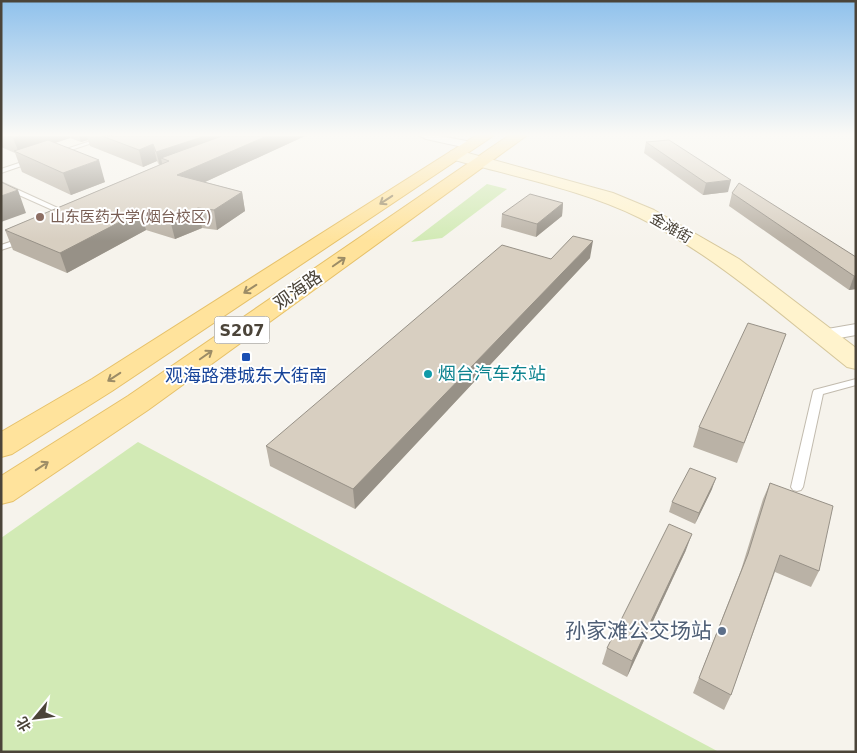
<svg xmlns="http://www.w3.org/2000/svg" width="857" height="753" font-family="'DejaVu Sans','Noto Sans SC',sans-serif">
<style>
.green{fill:#d2eab5}
.lines{fill:none;stroke-linecap:round;stroke-linejoin:round}
.lane-casing{stroke:#c2bbae;stroke-width:2}
.street-casing{stroke:#c2bbae;stroke-width:2}
.secondary-casing{stroke:#d6c79b;stroke-width:2}
.primary-casing{stroke:#e6c16a;stroke-width:2}
.lane{fill:#fff;fill-rule:evenodd}
.street{fill:#fff;fill-rule:evenodd}
.secondary{fill:#fff3cd;fill-rule:evenodd}
.primary{fill:#ffe39c;fill-rule:evenodd}
.wall{fill:#bab2a6}
.shaded-wall{fill:#979187}
.building{fill:#d8cfc1;stroke:#979187}
.oneway{stroke:#9c8c66}
.education-dot{fill:#8d6e63;stroke:#fff;stroke-width:2}
.transit-dot{fill:#1a4fb4;stroke:#fff;stroke-width:2}
.culture-dot{fill:#0f9aa8;stroke:#fff;stroke-width:2}
.service-dot{fill:#5c6f8a;stroke:#fff;stroke-width:2}
.labels{text-anchor:middle;stroke-width:4;stroke-linejoin:round;paint-order:stroke}
.far-education-label{font-size:15px;fill:#785e54;stroke:#fff;text-anchor:start}
.far-street-label{font-size:15px;fill:#4b4439;stroke:#fff}
.shield{fill:#fff;stroke:#817c74;stroke-width:1}
.shield-label{font-size:16px;font-weight:bold;fill:#4b4439}
.street-label{font-size:18px;fill:#4b4439;stroke:#fff}
.culture-label{font-size:18px;fill:#0d838f;stroke:#fff;text-anchor:start}
.transit-label{font-size:18px;fill:#164399;stroke:#fff}
.near-service-label{font-size:21px;fill:#4e5e75;stroke:#fff;text-anchor:end}
</style>
<rect width="100%" height="100%" fill="#f6f3ec"/>
<g class="green">
<path d="M487,184L507,189L442,238L411,242Z"/>
<path d="M138,442L719,752H1V538Z"/>
</g>
<g class="lines">
<defs>
<g id="lane">
<path d="M106,136H113L59,154L54,153Z"/>
<path d="M31,159L33,160V162L1,173V169Z"/>
<path d="M1,182L60,209L66,207L69,209L61,212H57L1,187Z"/>
<path d="M22,238H25V242L1,250V245Z"/>
<path d="M856,379V385L823,394L803,487L801,490L797,491L793,490L791,487L813,392L814,390Z"/>
</g>
<g id="street">
<path d="M420,136H441L476,143L478,145L472,149L426,139Z"/>
<path d="M856,324V335L823,341L816,339L814,335L816,331Z"/>
</g>
<path id="secondary" d="M457,150L613,193L654,210L739,259L856,348V369L847,367C780,314 716,256 640,218C584,190 512,176 451,159L449,155L451,151Z"/>
<g id="primary">
<path d="M475,136H493L112,391L12,454L1,457V432L92,379Z"/>
<path d="M508,136H526L148,410L13,501L1,504V476L128,396Z"/>
</g>
</defs>
<use href="#lane" class="lane-casing"/>
<use href="#street" class="street-casing"/>
<use href="#secondary" class="secondary-casing"/>
<use href="#primary" class="primary-casing"/>
<use href="#lane" class="lane"/>
<use href="#street" class="street"/>
<use href="#secondary" class="secondary"/>
<use href="#primary" class="primary"/>
</g>
<g class="wall">
<path d="M1,136H305L205,182L242,192L245,211L217,230L202,228L175,239L146,230L67,273L13,250L5,230L159,165L157,161L143,167L90,146L88,140L81,142L70,138L55,143L105,182L71,195L22,172L15,153L1,147Z"/>
<path d="M646,142L728,192L703,195L644,153Z"/>
<path d="M732,193L856,257V289L849,290L729,206Z"/>
<path d="M563,203L562,216L536,237L501,227L502,214Z"/>
<path d="M590,258L355,509L270,466L266,446L551,259Z"/>
<path d="M786,334L737,463L693,447L699,427Z"/>
<path d="M770,483L819,571L811,587L775,572L731,695L724,710L693,693L741,570L763,499Z"/>
<path d="M712,489L695,524L669,512L672,502Z"/>
<path d="M686,550L627,677L602,664L607,648Z"/>
</g>
<g class="shaded-wall">
<path d="M20,136H70V138L21,154L19,153L13,138Z"/>
<path d="M79,136H87L88,140L81,142Z"/>
<path d="M205,136H255L169,161L161,158L163,168L161,169L156,152Z"/>
<path d="M267,136H305L181,193L177,175Z"/>
<path d="M153,144L157,161L143,167L139,150Z"/>
<path d="M99,160L105,182L71,195L63,173Z"/>
<path d="M731,180L728,192L703,195L706,183Z"/>
<path d="M18,190L26,213L1,222V196Z"/>
<path d="M242,192L245,211L217,230L214,210Z"/>
<path d="M563,203L562,216L536,237L537,224Z"/>
<path d="M198,208L202,228L175,239L170,220Z"/>
<path d="M141,211L146,230L67,273L60,253Z"/>
<path d="M593,241L590,258L355,509L353,489Z"/>
<path d="M854,276H856V289L849,290Z"/>
<path d="M716,478L712,489L695,524L699,513Z"/>
<path d="M692,534L686,550L627,677L632,661Z"/>
</g>
<g class="building">
<path d="M8,136H20L13,138Z"/>
<path d="M102,136H205L156,152L153,144L139,150Z"/>
<path d="M222,136H267L177,175L242,192L214,210L198,208L170,220L141,211L60,253L5,230L169,161L161,158Z"/>
<path d="M48,140L99,160L63,173L14,151Z"/>
<path d="M669,140L731,180L706,183L646,142Z"/>
<path d="M1,182L18,190L1,196Z"/>
<path d="M739,183L856,257V276H854L732,193Z"/>
<path d="M530,194L563,203L537,224L502,214Z"/>
<path d="M573,236L593,241L353,489L266,446L502,245L551,259Z"/>
<path d="M748,323L786,334L744,443L699,427Z"/>
<path d="M690,468L716,478L699,513L672,502Z"/>
<path d="M770,483L833,506L819,571L780,555L731,695L699,678L748,554Z"/>
<path d="M669,524L692,534L632,661L607,648Z"/>
</g>
<defs><path id="oneway-shaft" d="M-6 0H5M1.5-3L5.5 0L1.5 3" fill="none" stroke-width="1.6" stroke-linecap="round" stroke-linejoin="round" transform="scale(1.25)"/></defs>
<g class="oneway">
<use href="#oneway-shaft" transform="translate(386 200) rotate(147)"/>
<use href="#oneway-shaft" transform="translate(339 262) rotate(-35)"/>
<use href="#oneway-shaft" transform="translate(250 289) rotate(147)"/>
<use href="#oneway-shaft" transform="translate(206 355) rotate(-35)"/>
<use href="#oneway-shaft" transform="translate(114 377) rotate(147)"/>
<use href="#oneway-shaft" transform="translate(42 466) rotate(-33)"/>
</g>
<linearGradient id="sky" x2="0" y2="1"><stop stop-color="#8fc1ec"/><stop offset="0.56" stop-color="#fbfaf6"/><stop offset="1" stop-color="#fbfaf6" stop-opacity="0"/></linearGradient>
<rect width="857" height="241" fill="url(#sky)"/>
<circle class="education-dot" cx="40" cy="217" r="5"/>
<rect class="transit-dot" x="241" y="352" width="10" height="10" rx="2.5"/>
<circle class="culture-dot" cx="428" cy="374" r="5"/>
<circle class="service-dot" cx="722" cy="631" r="5"/>
<g class="labels">
<g class="far-education-label">
<text x="50" y="222">山东医药大学(烟台校区)</text>
</g>
<g class="far-street-label">
<text transform="translate(671 228) rotate(30)" y="5">金滩街</text>
</g>
<rect class="shield" x="214.5" y="316.5" width="55" height="27" rx="4"/>
<g class="shield-label">
<text x="242" y="336">S207</text>
</g>
<g class="street-label">
<text transform="translate(298 290) rotate(-35)" y="6">观海路</text>
</g>
<g class="culture-label">
<text x="438" y="380">烟台汽车东站</text>
</g>
<g class="transit-label">
<text x="246" y="382">观海路港城东大街南</text>
</g>
<g class="near-service-label">
<text x="712" y="638">孙家滩公交场站</text>
</g>
</g>
<rect width="857" height="753" fill="none" stroke="#4b4439" stroke-width="5"/>
<g transform="translate(35 718) rotate(241)" stroke="#ffffff" stroke-width="4" paint-order="stroke">
<path d="M0-4L9 19L0 12L-9 19Z" fill="#4b4439"/>
<text y="-8" font-size="14" font-weight="bold" text-anchor="middle" fill="#4b4439">北</text>
</g>
</svg>
